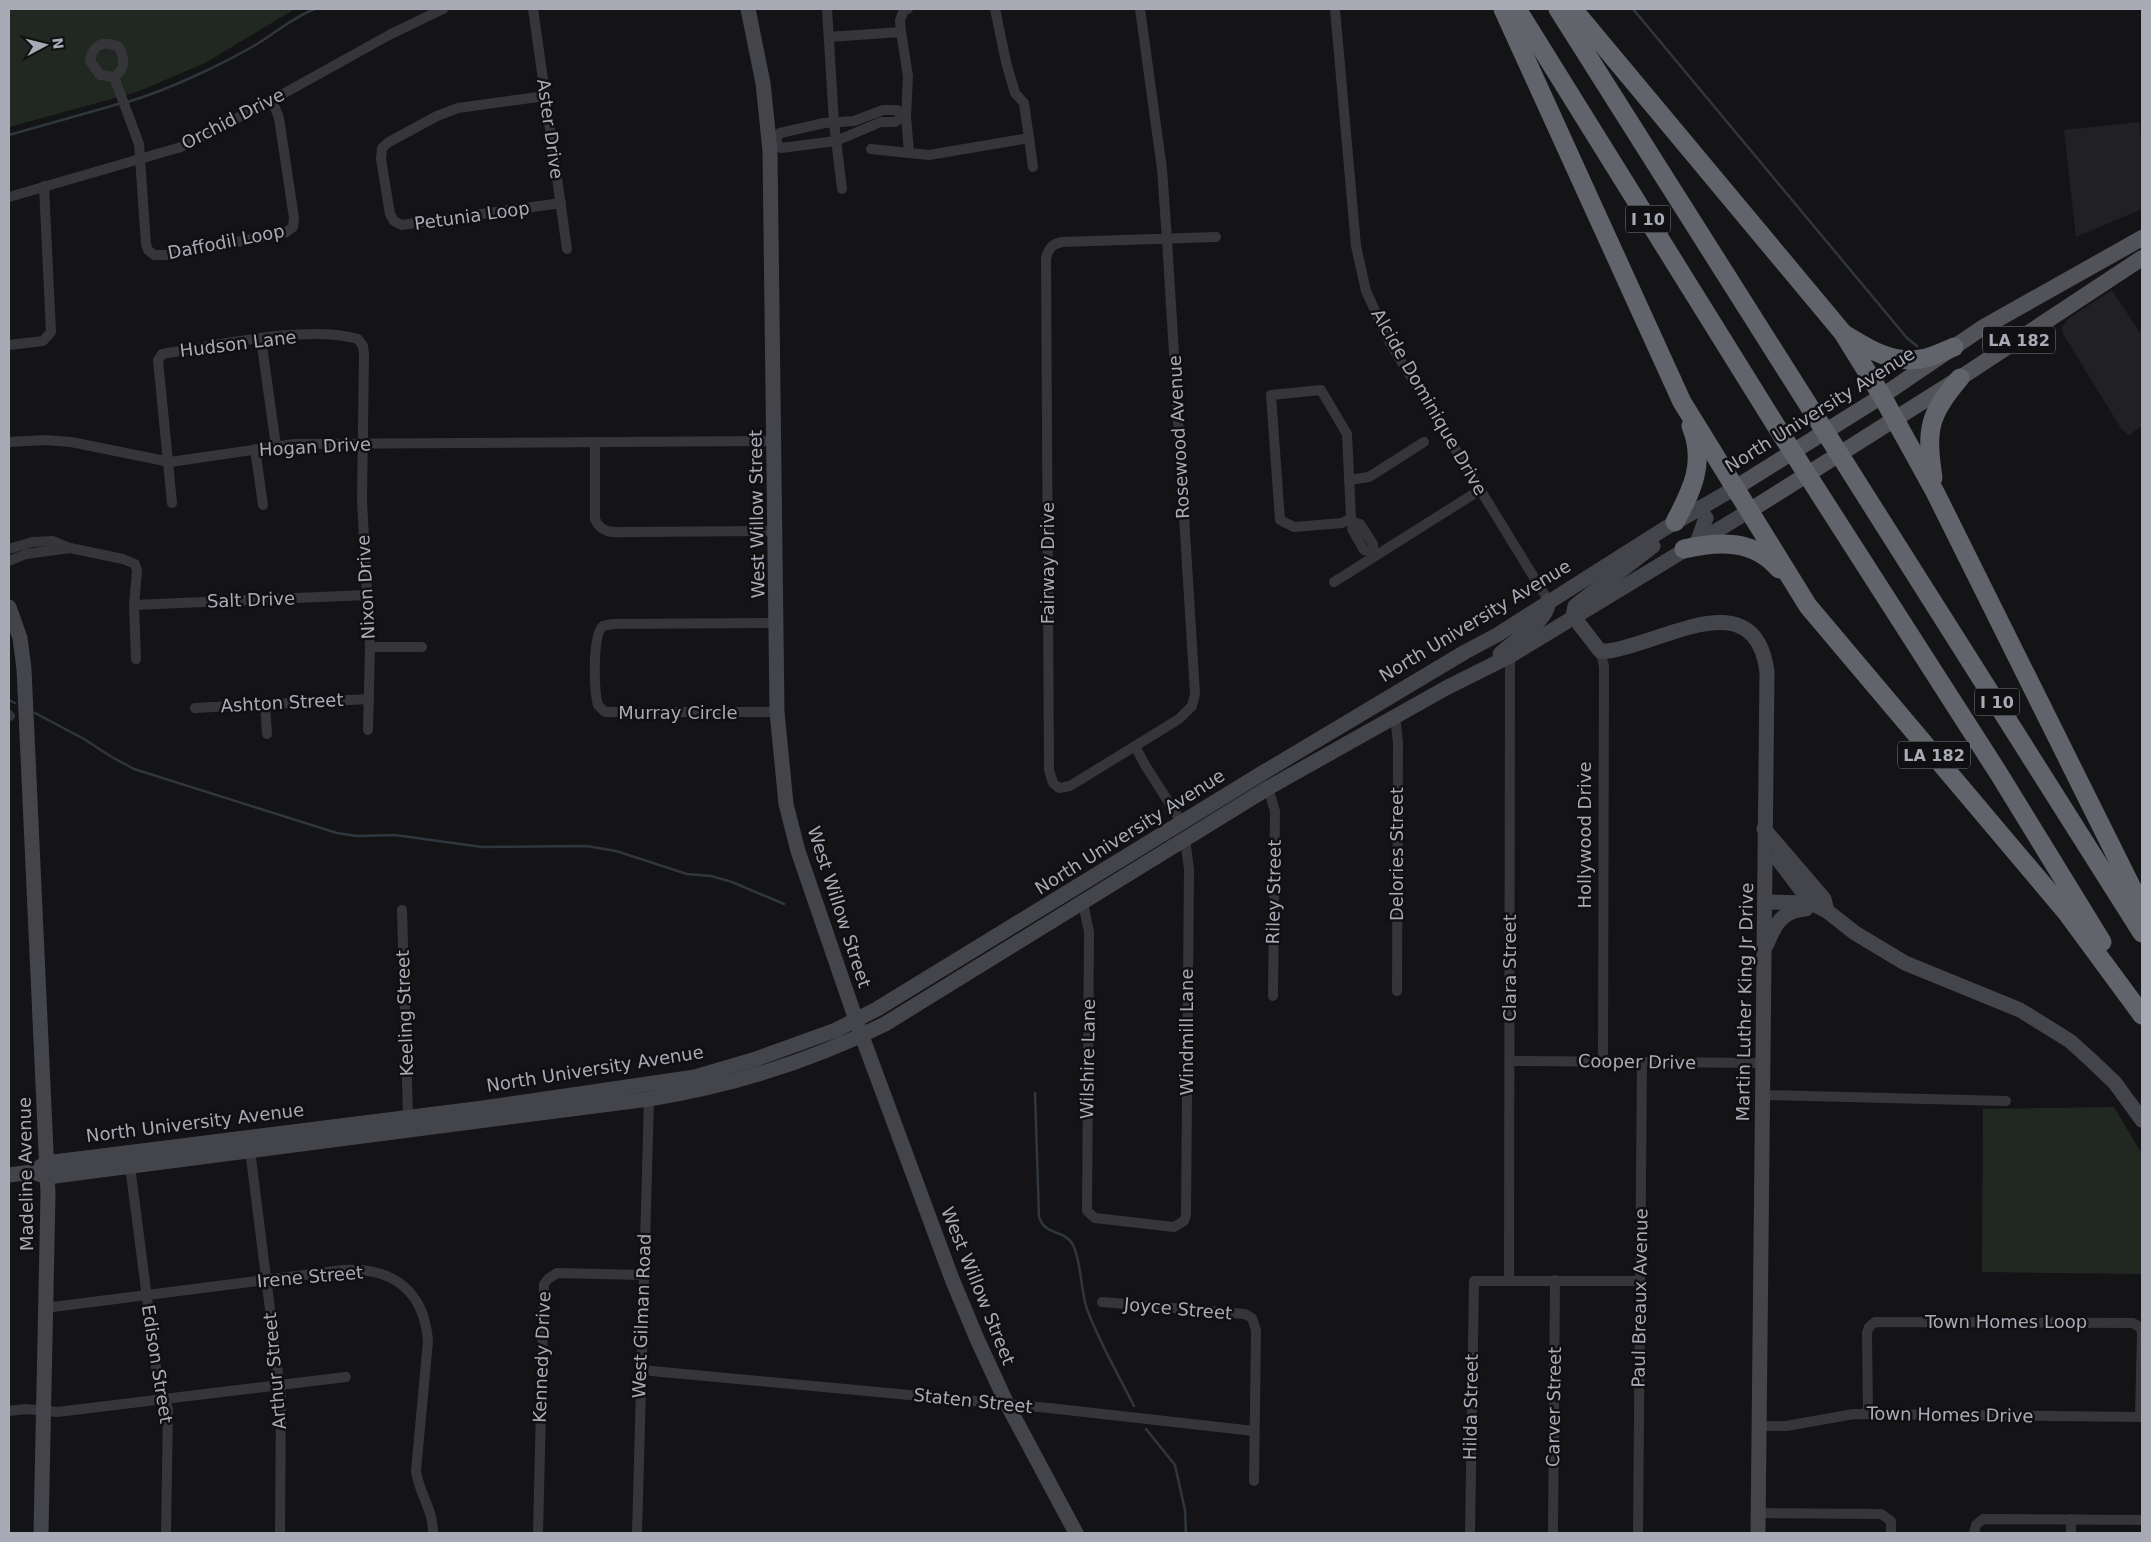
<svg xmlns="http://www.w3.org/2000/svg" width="2151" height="1542" font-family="'DejaVu Sans',sans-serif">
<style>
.built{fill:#212123}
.green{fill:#212822}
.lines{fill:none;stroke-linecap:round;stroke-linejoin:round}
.stream{stroke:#2f363d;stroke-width:2.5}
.street{stroke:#36363a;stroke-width:10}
.secondary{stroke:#44454a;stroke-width:15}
.primary{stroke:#525359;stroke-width:16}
.highway{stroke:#62646b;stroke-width:19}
.labels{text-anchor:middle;stroke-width:5;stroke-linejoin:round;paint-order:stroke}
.shield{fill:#100f11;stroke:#7a7c84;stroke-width:1}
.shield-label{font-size:16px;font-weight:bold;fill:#a8abb5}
.street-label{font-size:18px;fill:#a8abb5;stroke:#100f11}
</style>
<rect width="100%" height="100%" fill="#141416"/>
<g class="built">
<path d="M2139,122L2142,149V209L2076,237L2064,130Z"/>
<path d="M2112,290L2142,336V426L2129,435L2122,430L2063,334L2062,327L2069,318Z"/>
</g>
<g class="green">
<path d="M9,9H295L205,63L137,92L9,127Z"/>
<path d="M2114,1107L2142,1154V1274L1982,1272L1983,1109Z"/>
</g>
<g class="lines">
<g class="stream">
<path d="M1633,9L1907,338L1917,346"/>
<path d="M127,102C166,91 221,65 257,44C277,32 293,17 315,9"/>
<path d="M9,135L122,103"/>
<path d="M9,700L15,703"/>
<path d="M35,713L84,739L110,756L134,769L337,833L357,836L395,835L482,847L587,846L616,851L687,874L711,876L732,882L784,904"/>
<path d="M1035,1093L1039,1217C1046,1237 1065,1229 1073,1245C1082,1264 1080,1288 1087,1309C1099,1342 1118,1374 1134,1406"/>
<path d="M1146,1429L1175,1465L1185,1510L1186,1533"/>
</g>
<g class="street">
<path d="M533,9L567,249"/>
<path d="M827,9L834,123L842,189"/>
<path d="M995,9L1006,62L1015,93L1024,103L1029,138"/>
<path d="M1140,9L1162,169L1167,240L1195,694L1192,706L1179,719L1070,786L1059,788L1053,783L1049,770L1046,258C1049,248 1052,244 1062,242L1216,237"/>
<path d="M1335,9L1356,246L1366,291L1390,343L1548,600"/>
<path d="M901,32L900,20L904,10L908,9"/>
<path d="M829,37L901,32L908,76L906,116L909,153L929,155L1029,138L1033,167"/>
<path d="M114,77L100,75L90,61C93,44 103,40 119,47C125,59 126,69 114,77L139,144L146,244L148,250L154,255H166L285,233L293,227L294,218L279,118L272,100"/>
<path d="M545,96L458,108L437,116L389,142L382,148L381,159L390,214L394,221L402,225L561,203"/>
<path d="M883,110H897L903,116L895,122H881L836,141L781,148L775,141L780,133L824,123L854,121Z"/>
<path d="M871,149L909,153"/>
<path d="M9,197L181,147L272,100L391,34L443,9"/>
<path d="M261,339L276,446"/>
<path d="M9,345L43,341L51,332L44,186"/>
<path d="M9,442L45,440L71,442L170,462L294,444L775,441"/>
<path d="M595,444V519C601,535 616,532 631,532L777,531"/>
<path d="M255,449L263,505"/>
<path d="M1349,480L1369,477L1424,442"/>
<path d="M172,503L158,360L162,354C215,346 308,324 358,339L363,346L364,354L362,501L370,647L368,730"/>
<path d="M1351,518L1342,523L1294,527L1280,520L1271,395L1321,390L1347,434L1351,518L1353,522"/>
<path d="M9,549L32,542L53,541L70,548L123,559L135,564L137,571L134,605L136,659"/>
<path d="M1373,552L1364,550L1352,529L1353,522L1360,524L1373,544V552L1375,556"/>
<path d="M9,561L26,554L70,548"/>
<path d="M1334,582L1480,490"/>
<path d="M134,605L367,595"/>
<path d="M370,647H422"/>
<path d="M1600,651L1604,666L1603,1061"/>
<path d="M265,704L267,734"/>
<path d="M195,708L369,699"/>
<path d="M777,712H605L598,705C594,691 592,635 603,626L612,624L778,623"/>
<path d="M9,715L10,716"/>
<path d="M1395,716L1398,743L1397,991"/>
<path d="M1135,746L1145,765L1182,823"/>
<path d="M1268,788L1275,811L1273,996"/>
<path d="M1083,903L1089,932L1087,1211L1095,1218L1174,1227L1184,1221L1186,1215L1189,869L1185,839"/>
<path d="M402,910L408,1116"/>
<path d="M1511,1061L1763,1063"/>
<path d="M1763,1095L2006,1101"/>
<path d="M250,1150L281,1397L280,1533"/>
<path d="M130,1166L158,1383L168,1409L166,1533"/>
<path d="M1509,1280L1510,656"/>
<path d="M1102,1302L1245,1314L1252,1318L1256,1330L1254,1481"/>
<path d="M45,1308L343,1270C392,1267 424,1290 428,1341L416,1471C419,1494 433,1508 433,1533"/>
<path d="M641,1370L1049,1408L1254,1431"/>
<path d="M9,1411L26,1409L57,1412L346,1377"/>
<path d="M1868,1414L1867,1333L1869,1327L1875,1322L2133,1323L2141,1328L2142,1333L2140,1417"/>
<path d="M1759,1426H1786L1854,1414L2142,1417"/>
<path d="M1758,1513L1881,1514L1891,1521V1533"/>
<path d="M2071,1519V1533"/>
<path d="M538,1533L544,1284L548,1279L557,1273L643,1275"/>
<path d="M637,1533L649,1099"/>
<path d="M1470,1533L1474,1281H1640"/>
<path d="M1553,1533L1555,1280"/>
<path d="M1638,1533L1642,1062"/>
<path d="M1974,1533L1976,1525L1983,1519L2142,1520"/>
</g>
<g class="secondary">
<path d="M748,9L763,83L770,151L777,712L786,804L798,851L856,1020L952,1279L977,1339L1008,1406L1076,1533"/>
<path d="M1698,540L1706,518L1699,508"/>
<path d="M1653,546L1575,606L1573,616L1600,651H1609C1664,643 1755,580 1767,672L1758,1533"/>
<path d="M9,607L20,638L24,669L48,1194L41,1533"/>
<path d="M1500,654C1512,642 1551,619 1548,601"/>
<path d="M1764,829L1824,899L1827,911"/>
<path d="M1777,858L1811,903"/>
<path d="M1765,902L1811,903L1827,911L1855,933L1905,963L2020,1010L2070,1041L2091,1060L2115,1083L2142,1120"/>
<path d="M1767,944C1775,924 1783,910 1806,909"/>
<path d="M32,1172L46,1163L483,1108L695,1077L756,1059L836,1030L877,1009L1264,772L1465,652L1497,635L1664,529L1735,488"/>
<path d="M9,1175L32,1172L47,1177L649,1099C730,1086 811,1061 885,1024L1268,788L1446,688L1510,656L1749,511"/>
</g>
<g class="primary">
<path d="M1735,488L1882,396L1982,328L2142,238"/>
<path d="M1749,511L1960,378L2142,258"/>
</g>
<g class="highway">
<path d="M1503,9L1682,402L1808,606L2067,913L2142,1015"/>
<path d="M1517,9L1778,429L1999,774L2102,942"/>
<path d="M1558,9L2142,933"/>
<path d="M1573,9L1843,333L1882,396L1935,492L2142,908"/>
<path d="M1846,335C1869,349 1892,364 1920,359C1931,358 1944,351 1954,347"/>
<path d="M1933,478C1926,430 1928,415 1960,378"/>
<path d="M1675,522C1692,490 1706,463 1691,426"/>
<path d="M1684,549C1718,541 1754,539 1779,569"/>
</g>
</g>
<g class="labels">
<g class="shield">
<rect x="1625.5" y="205.5" width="45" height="27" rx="4"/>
<rect x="1983" y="326.5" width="72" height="27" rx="4"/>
<rect x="1974.5" y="688.5" width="45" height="27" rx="4"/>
<rect x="1898" y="741.5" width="72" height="27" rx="4"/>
</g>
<g class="shield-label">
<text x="1648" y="225">I 10</text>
<text x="2019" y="346">LA 182</text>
<text x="1997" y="708">I 10</text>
<text x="1934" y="761">LA 182</text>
</g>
<g class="street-label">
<text transform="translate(233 119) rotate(-27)" y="6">Orchid Drive</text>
<text transform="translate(550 129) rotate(82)" y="6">Aster Drive</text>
<text transform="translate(472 216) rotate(-8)" y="6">Petunia Loop</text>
<text transform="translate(226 242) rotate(-11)" y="6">Daffodil Loop</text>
<text transform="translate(238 344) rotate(-7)" y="6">Hudson Lane</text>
<text transform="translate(1429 402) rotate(60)" y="6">Alcide Dominique Drive</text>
<text transform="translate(1820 410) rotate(-32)" y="6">North University Avenue</text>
<text transform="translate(1179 437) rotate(-93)" y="6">Rosewood Avenue</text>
<text transform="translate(315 447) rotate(-3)" y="6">Hogan Drive</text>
<text transform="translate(757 514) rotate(-91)" y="6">West Willow Street</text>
<text transform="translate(1048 563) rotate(-90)" y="6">Fairway Drive</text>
<text transform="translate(366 587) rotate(-93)" y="6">Nixon Drive</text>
<text transform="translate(251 600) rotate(-2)" y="6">Salt Drive</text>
<text transform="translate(1475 621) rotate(-31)" y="6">North University Avenue</text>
<text transform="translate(282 703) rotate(-3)" y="6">Ashton Street</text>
<text x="678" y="719">Murray Circle</text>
<text transform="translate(1130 832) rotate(-32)" y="6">North University Avenue</text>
<text transform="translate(1585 835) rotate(-90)" y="6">Hollywood Drive</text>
<text transform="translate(1397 854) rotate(-90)" y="6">Delories Street</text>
<text transform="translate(1274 892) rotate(-89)" y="6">Riley Street</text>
<text transform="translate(839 907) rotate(72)" y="6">West Willow Street</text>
<text transform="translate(1510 968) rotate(-90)" y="6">Clara Street</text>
<text transform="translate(1745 1002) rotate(-89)" y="6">Martin Luther King Jr Drive</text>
<text transform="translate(405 1013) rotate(-92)" y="6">Keeling Street</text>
<text transform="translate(1187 1032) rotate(-90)" y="6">Windmill Lane</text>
<text transform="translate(1088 1059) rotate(-89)" y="6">Wilshire Lane</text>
<text transform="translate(1637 1062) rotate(1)" y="6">Cooper Drive</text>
<text transform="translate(595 1069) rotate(-9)" y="6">North University Avenue</text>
<text transform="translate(195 1123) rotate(-7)" y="6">North University Avenue</text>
<text transform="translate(26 1174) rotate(-91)" y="6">Madeline Avenue</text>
<text transform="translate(310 1277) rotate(-5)" y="6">Irene Street</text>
<text transform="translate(978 1286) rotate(68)" y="6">West Willow Street</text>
<text transform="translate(1640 1298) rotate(-89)" y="6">Paul Breaux Avenue</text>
<text transform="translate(1178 1309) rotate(5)" y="6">Joyce Street</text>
<text transform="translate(642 1316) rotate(-88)" y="6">West Gilman Road</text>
<text x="2006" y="1328">Town Homes Loop</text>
<text transform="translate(542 1357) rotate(-88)" y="6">Kennedy Drive</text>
<text transform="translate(157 1364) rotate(81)" y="6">Edison Street</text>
<text transform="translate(275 1371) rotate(-95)" y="6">Arthur Street</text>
<text transform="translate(973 1401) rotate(6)" y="6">Staten Street</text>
<text transform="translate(1471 1407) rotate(-89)" y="6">Hilda Street</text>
<text transform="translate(1554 1407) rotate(-89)" y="6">Carver Street</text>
<text transform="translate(1950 1415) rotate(1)" y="6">Town Homes Drive</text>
</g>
</g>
<rect width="2151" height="1542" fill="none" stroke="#a8abb5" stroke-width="20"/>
<g transform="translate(45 45) rotate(83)" stroke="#100f11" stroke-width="4" paint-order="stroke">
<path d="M0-4L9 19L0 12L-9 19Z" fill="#a8abb5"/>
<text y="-8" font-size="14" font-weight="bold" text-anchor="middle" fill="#a8abb5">N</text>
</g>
</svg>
